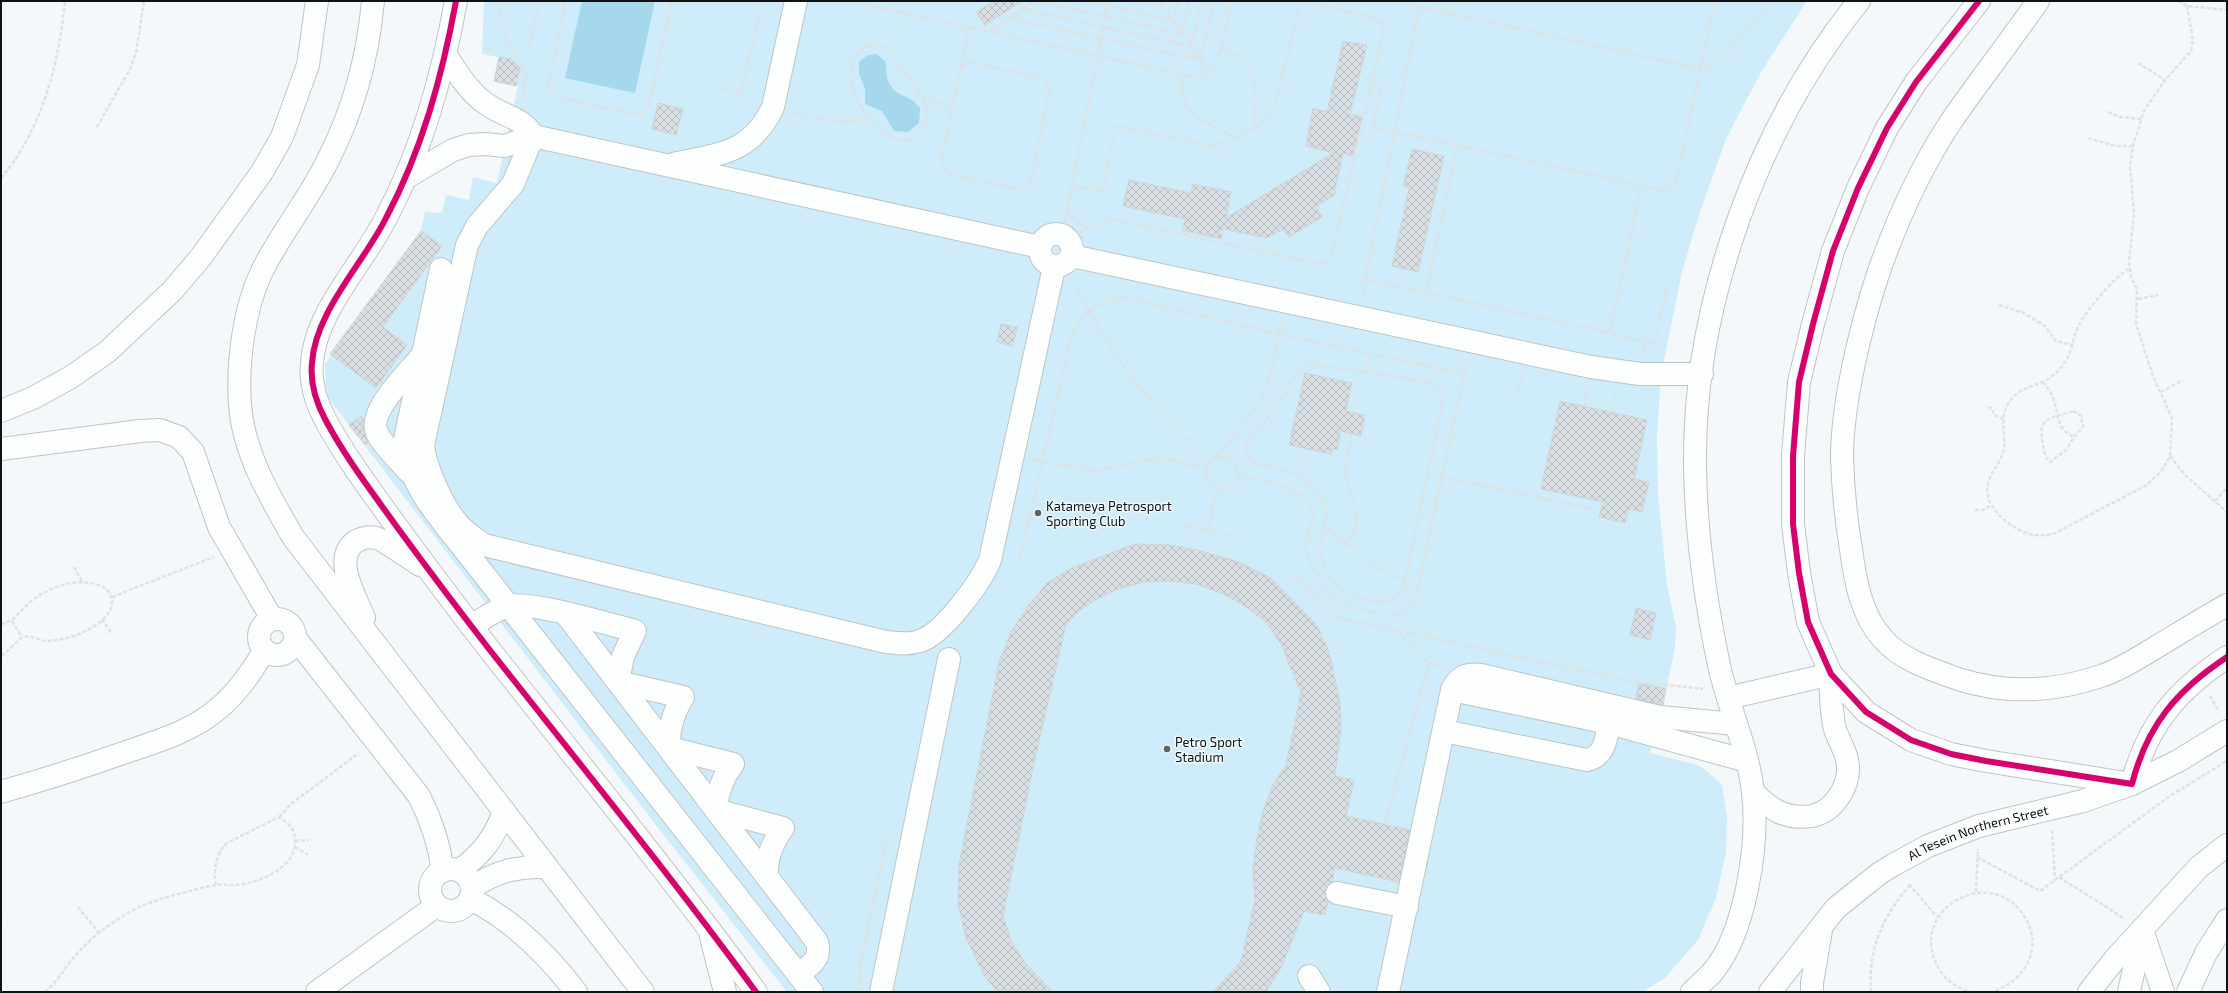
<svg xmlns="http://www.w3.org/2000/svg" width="2228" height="993" font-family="'Exo 2',sans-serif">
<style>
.pitch{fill:#ceecfa}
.water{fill:#a5d7ed}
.building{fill:url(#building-cross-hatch);stroke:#d0d5d8}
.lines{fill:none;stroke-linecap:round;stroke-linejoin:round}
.minor-casing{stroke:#bfc4c7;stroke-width:24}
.major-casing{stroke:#bfc4c7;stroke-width:24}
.path{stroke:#e0e1e1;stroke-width:2.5;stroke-dasharray:4 2;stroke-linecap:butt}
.minor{stroke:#fdfefe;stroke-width:22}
.major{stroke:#fdfefe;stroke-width:22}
.cycleway-casing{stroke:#f0f9fe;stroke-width:8}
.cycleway{stroke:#d6006c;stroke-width:6}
.poi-dot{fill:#5d6366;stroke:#f0f9fe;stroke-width:1.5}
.labels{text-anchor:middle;stroke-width:3;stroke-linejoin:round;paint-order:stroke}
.poi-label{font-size:13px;fill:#0b1317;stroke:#f0f9fe;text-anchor:start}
.street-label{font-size:13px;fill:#0b1317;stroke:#f0f9fe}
</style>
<defs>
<pattern id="building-cross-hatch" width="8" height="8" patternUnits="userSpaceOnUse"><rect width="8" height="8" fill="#d8dee1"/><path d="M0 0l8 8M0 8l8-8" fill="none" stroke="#b8bec0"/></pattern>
</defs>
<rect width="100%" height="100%" fill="#f4f8fa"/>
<path class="pitch" d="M484,1H1807L1761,72L1726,139L1698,218L1682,272L1661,375L1657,436L1658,495L1667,585L1676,627L1675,648L1661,712L1650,753L1698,765L1709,773L1722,785L1727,817L1726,852L1716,898L1698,940L1666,977L1643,992H787L645,811L326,395L325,364L421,231L425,212L442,213L446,195L469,200L473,177L497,183L518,86L494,81L499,57L482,54Z"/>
<g class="water">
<path d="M582,1H655L635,93L565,78Z"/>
<path d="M876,54L885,61C888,68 885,76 889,83C896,97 911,95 920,108L919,123L908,132L894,131L882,111L865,104V89L859,73V62L868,55Z"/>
</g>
<g class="building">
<path d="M994,1H1022L985,25L976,12Z"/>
<path d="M1343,41L1367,45L1350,114L1362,117L1353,156L1343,153L1334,195L1316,207L1322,217L1289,237L1283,229L1267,238L1223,229L1221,239L1182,230L1185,219L1123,206L1129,180L1191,193L1193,184L1231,192L1226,218L1333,153L1306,146L1313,108L1327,112Z"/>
<path d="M499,57L511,59L520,67L516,86L494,81Z"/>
<path d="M658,103L683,109L676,135L652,129Z"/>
<path d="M1412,149L1444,156L1418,272L1392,266L1409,188L1403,186Z"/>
<path d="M421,231L442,246L383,327L407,345L376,388L330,354Z"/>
<path d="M1001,324L1017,327L1013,346L997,342Z"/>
<path d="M1305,373L1352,383L1346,411L1365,415L1361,436L1341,431L1337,450L1332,448L1331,454L1289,445Z"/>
<path d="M1560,401L1647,420L1634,479L1649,482L1642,512L1628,509L1625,523L1599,517L1603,502L1541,489Z"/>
<path d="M361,416L364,419L365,435L368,443L365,445L349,425Z"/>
<path d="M1134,544L1170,545L1197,550L1239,562L1271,578L1317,625L1329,652L1340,703L1341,729L1335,776L1354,780L1346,816L1410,830L1399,882L1335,868L1332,882L1325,890L1328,901L1325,915L1304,911L1281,968L1266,992H1213L1241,961L1255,900L1253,870L1257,838L1264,808L1273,785L1286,765L1301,693L1281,644L1266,622L1246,607L1224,594L1196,584L1170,581L1144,582L1118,589L1095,600L1078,612L1066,625L1034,763L1003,916L1011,940L1025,963L1053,992H998L985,977L966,938L958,904L959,865L999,662L1011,632L1028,606L1047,583L1072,568Z"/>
<path d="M1636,608L1656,613L1650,640L1630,635Z"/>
<path d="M1639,683L1666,689L1663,705L1636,699Z"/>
</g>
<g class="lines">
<defs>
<g id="minor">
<path d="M373,1C368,57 353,112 327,162C308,200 281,233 262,271C244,308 237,363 240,404C243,452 270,497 293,537L643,992"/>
<path d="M456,1C442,77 422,150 386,218C363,264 315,312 312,363C310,382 316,402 325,419C345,457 372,492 397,527C427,568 458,609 489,649C579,763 670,875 756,992"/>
<path d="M1979,1L1916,82L1887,128L1858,188L1833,251L1813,324L1799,382L1793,456V524L1799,573L1808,622L1831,674L1866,712L1911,740L1951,754L1986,761L2132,784C2147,725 2177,690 2227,657"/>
<path d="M2038,1C2010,42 1978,82 1950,123C1920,169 1896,222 1878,274C1861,326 1842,403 1842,458C1843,488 1846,520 1851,549C1855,580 1861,615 1883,639C1901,660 1933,670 1958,679C2005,694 2054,692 2101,676C2119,670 2137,659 2153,649C2178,634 2202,619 2227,605"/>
<path d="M446,55C457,72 468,91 485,103C502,116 523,117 533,136L513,184L477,226L467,245L423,445C425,468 444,509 460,526C467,534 476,539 484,545L886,642C898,643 909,645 920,641C943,634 981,582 990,560L1054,267"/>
<path d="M673,164C719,154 751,154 773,107L796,1"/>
<path d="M407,177L453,150L469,145L485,144L505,146L533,136L1040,247"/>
<circle cx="1056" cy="250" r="16"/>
<path d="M1072,256L1591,367L1640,374H1702"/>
<path d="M441,269L405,439C406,482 439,517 464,549L812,992"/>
<path d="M1,411L33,398L71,377L107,352L172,291L201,257L262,172L282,137L308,65L317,1"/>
<path d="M1,449L140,431L160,430L179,437L193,452L219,527L272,619"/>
<path d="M408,471C398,459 384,447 377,433C367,412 407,374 420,358"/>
<path d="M565,613L817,942C822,959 810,966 798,974"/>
<path d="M364,618C356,597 332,559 355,542C361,538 368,536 376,538C382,539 412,560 420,565"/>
<circle cx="277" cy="637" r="18"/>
<path d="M471,626C483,619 496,609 509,606C533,601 608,624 635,631L623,656L618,682L683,697C673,713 668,729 669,748L733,764C722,778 717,792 716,810L783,828C772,844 766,857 767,877"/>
<path d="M296,639L419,796C432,821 439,843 443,871"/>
<path d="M1452,690L1609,723L1747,761"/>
<path d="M1728,698L1831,674C1830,692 1831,708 1834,725C1836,737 1845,748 1847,760C1852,782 1836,811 1812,816C1786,820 1771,810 1753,792"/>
<path d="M1444,731L1587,760C1605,756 1606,739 1609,723"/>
<path d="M1,792C43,780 84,767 126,752C158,741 193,731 219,708C238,692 251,673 264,651"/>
<circle cx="451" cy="890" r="21"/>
<path d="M460,870C482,854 495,837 504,811"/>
<path d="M473,887C497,871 518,866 547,867"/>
<path d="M1337,893L1407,907"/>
<path d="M471,899C514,921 547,954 576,992"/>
<path d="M711,937L725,992"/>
<path d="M1309,976L1319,992"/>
<path d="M317,992L436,906"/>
<path d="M881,992L949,659"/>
<path d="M1388,992L1452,690C1458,677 1466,673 1481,675L1660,717L1736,724"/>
<path d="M1692,992C1698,986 1705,980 1711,974C1746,934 1759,843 1753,792C1748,748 1728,707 1719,665C1705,599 1696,533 1695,466C1693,304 1758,126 1859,1"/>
<path d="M2188,992L2206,953L2227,920"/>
</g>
<g id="major">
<path d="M2142,930L2163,992"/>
<path id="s1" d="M1770,992L1836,908L1880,873L1893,865L1928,846L1979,826L2083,801L2132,784L2178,761L2227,731"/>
<path d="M1812,992V983L1821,930"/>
<path d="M2089,992L2115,959L2199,867L2227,845"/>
<path d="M2129,992L2142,931"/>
</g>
</defs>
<use href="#minor" class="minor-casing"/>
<use href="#major" class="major-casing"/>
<g class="path">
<path d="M501,1V29L526,73L523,100"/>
<path d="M545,1L565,6"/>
<path d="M566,1L548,84L550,92L557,97L639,115L644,113L649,104L672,1"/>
<path d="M849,1L1194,77L1209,74L1217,65L1232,1"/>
<path d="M1037,1L1182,34L1189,1"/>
<path d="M1090,1L1173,21L1178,1"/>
<path d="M1141,1L1163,6L1165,1"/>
<path d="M1160,1L1209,74"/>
<path d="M1393,1L1701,69L1717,64L1771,1"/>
<path d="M2178,1L2187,6L2227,10"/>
<path d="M1022,9L1191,46L1202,1"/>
<path d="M1443,12L1446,1"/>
<path d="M1008,18L1200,60L1214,1"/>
<path d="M989,32L1034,1"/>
<path d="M868,45C874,45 878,45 883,47C891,51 920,93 925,103C928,110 928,120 924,127C893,177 817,68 868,45Z"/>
<path d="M1221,49C1262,61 1256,93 1255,127"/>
<path d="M528,51L539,1"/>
<path d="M2138,63L2165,80"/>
<path d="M961,66L970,62L1044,79L1050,89L1031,182L1021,190L948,174L941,161L969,28"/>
<path d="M1183,74C1175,113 1208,123 1236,138"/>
<path d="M1372,85L1379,87L1381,90L1373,124L1377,128L1666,191L1675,186L1676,182L1715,1"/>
<path d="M718,87L741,93"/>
<path d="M922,99L953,106"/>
<path d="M739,101L763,1"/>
<path d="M792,112C818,119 841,125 868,119"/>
<path d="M2108,112L2121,117L2141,119"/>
<path d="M97,127L130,69L136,53L144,1"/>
<path d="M2088,138L2115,146H2133"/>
<path d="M1,178C42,130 59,63 65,1"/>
<path d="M1072,186L1102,192L1116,126L1211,146L1232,141L1259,125L1270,112L1277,98L1301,1"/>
<path d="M1066,213L1088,229"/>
<path d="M1062,235L1109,1"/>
<path d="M1074,235L1106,221L1116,220L1316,263L1324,264L1331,259L1384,30L1383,24L1372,17L1301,1"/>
<path d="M2129,269C2117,274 2085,312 2079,325C2073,336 2073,350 2065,362C2060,369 2054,376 2046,380C2031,388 2017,388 2008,404C1999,419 2006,433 2004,448C2002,462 1991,471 1988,484C1982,506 2010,528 2029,534C2037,536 2045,535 2053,534L2145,486L2161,472L2170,456L2172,418L2153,376L2136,324L2137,289L2131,277L2129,263L2134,213L2130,166L2133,146L2144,111L2165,80L2191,51L2193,40L2187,6"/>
<path d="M1366,280L1607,332L1611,328L1641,186"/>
<path d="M1073,282C1090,312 1107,343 1127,371C1151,405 1180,434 1210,461"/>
<path d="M1426,294L1457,146"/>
<path d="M1362,297L1419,7"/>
<path d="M2138,299L2158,295"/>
<path d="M1999,305L2024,313L2045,326L2056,341L2073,345"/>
<path d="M1607,332L1623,337L1655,343L1668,283"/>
<path d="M1644,353L1646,342"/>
<path d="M1311,364L1429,382C1438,386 1442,391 1443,400L1404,586C1400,595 1392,603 1381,602C1346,599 1315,576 1321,537C1322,525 1330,515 1324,502C1316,486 1295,473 1278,468C1271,466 1261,466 1254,463C1245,458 1246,447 1249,439L1277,407L1299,369Z"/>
<path d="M1366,372L1371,354"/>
<path d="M2043,382C2047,387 2052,394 2054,400C2059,417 2056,428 2074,437"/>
<path d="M1518,392L1522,373"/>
<path d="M2161,392L2183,380"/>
<path d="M1585,406L1588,387"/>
<path d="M1988,407L1992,408L1994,415L2003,419"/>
<path d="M2073,411L2081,416L2083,427L2074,437L2066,450L2050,462C2045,458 2044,451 2043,444C2037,416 2050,419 2073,411Z"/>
<path d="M1612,412L1616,391"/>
<path d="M2170,456L2185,475L2227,512"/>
<circle cx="1222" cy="473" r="16"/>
<path d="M1216,457C1233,436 1254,415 1265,390C1274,369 1277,344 1281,322"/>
<path d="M1032,460L1095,471L1152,459H1165L1206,469"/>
<path d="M1239,476C1258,479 1295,486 1309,503C1318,515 1307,531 1306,544C1304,563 1328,594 1344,603C1356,610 1375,612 1388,614C1402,616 1411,610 1416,597L1467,361"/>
<path d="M1442,477L1593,509"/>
<path d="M2215,501L2227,488"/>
<path d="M1975,510H1983L1991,505"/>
<path d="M1323,527L1340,538L1372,565L1405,581"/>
<path d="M1181,529L1182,525L1233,536L1232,540"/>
<path d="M1208,531L1217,489"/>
<path d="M1347,543C1367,515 1349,504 1346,476C1344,462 1349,447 1352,434"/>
<path d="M1020,557L1071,339C1080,315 1101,298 1128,298L1279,334L1465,374"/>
<path d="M74,567L83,583"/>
<path d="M1294,575L1333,617L1631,681L1703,689"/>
<path d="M112,597L214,557"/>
<path d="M102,619L111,633"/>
<path d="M12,621L22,637"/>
<path d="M1,624C15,621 18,613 27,605C45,588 75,577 98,585C106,588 112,593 112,602C112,626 65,642 45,641C39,640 31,635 24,637C19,638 8,652 1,656"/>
<path d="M1400,632C1412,648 1422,663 1443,668"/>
<path d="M2210,696L2219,712"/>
<path d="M279,817L291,804L359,753"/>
<path d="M1385,824L1429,663"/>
<path d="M2052,830L2055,881"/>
<path d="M295,841L309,840"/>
<path d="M295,847L308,855"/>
<path d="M1977,857L2040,891L2170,796L2227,761"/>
<path d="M2059,877L2125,919"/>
<path d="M1909,884L1937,917"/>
<path d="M1976,892L1978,849"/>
<path d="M78,907L99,933"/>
<path d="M1,912V924"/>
<path d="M45,992C56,983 62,972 70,962C85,943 103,928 123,916C137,907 153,901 168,897C182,893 201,888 215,885C222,884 227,885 234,885C256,884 293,870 295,844C296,831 290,824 279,817L227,843C216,853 213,870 216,885"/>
<path d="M858,992L861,961L887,837L893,830"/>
<path d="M1871,992C1868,949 1882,917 1910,885"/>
<path d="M1973,992C1960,990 1948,982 1941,972C1901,912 1992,859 2026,919C2044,951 2022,983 1991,992"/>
</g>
<use href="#minor" class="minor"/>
<use href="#major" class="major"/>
<defs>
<g id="cycleway">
<path d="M456,1C442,77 422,150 386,218C363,264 315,312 312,363C310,382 316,402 325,419C345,457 372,492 397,527C427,568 458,609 489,649C579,763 670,875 756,992"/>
<path d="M1979,1L1916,82L1887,128L1858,188L1833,251L1813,324L1799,382L1793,456V524L1799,573L1808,622L1831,674L1866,712L1911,740L1951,754L1986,761L2132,784C2147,725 2177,690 2227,657"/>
</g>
</defs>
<use href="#cycleway" class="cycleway-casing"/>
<use href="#cycleway" class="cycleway"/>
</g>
<g class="poi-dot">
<circle cx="1038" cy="513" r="4"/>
<circle cx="1167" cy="749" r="4"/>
</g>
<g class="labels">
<g class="poi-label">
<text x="1046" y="511">Katameya Petrosport<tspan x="1046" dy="15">Sporting Club</tspan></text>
<text x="1175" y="747">Petro Sport<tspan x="1175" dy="15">Stadium</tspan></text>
</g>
<g class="street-label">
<text dy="5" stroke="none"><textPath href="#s1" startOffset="270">Al Tesein Northern Street</textPath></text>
</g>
</g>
<rect width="2228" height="993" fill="none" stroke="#0b1317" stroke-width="4"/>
</svg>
